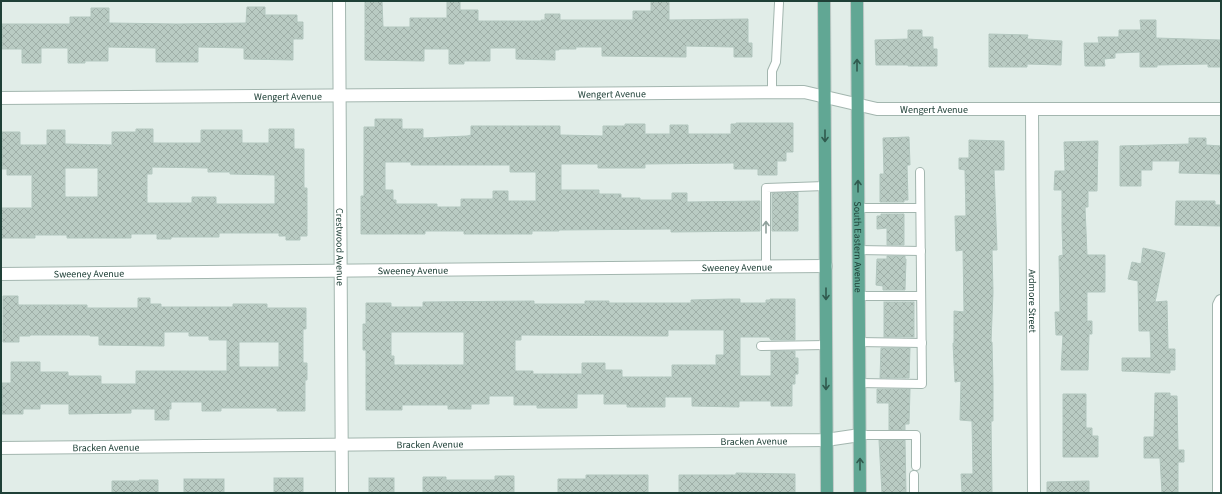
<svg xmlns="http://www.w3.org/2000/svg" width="1222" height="494" font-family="'Source Sans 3',sans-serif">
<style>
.building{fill:url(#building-cross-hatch);stroke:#b3c7bf;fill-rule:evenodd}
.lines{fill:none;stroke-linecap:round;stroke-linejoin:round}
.service-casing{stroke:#a3b6af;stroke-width:10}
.minor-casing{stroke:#a3b6af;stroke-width:14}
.primary-casing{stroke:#c0cac7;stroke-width:14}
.service{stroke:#fff;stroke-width:8}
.minor{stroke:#fff;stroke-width:12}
.primary{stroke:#61a794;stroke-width:12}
.oneway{stroke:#305a4e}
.oneway2{stroke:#8fa09b}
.labels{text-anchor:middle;stroke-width:3;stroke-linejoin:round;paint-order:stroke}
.street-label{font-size:10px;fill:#1f4037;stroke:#f2f9f5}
</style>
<defs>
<pattern id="building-cross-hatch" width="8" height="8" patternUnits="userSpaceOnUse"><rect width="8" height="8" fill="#b9cbc3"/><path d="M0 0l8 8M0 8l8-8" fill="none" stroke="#9fafa8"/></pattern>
</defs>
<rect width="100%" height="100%" fill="#e1ede8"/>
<g class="building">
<path d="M365,1H382L383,27H410V18H447V1H460V10H478V21H541V20H545V14H560V20H633V11H651V1H669V20L748,19V43H752V57H734V47L686,46V57L602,56V47H576V49H559V50H555V60L516,59V48H490V61H464V64H449V49H424V61L365,60Z"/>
<path d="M247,7H265V15H297V22H303V39H293V60L244,59V48L198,47V62H156V48L108,47V61H85V63H68V48H41V63H22V49H2V24H70V17H91V8H109V23L177,24L246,23Z"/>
<path d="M1140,20H1156V38L1221,40V67H1208V64L1157,65V67H1140V52L1115,53V58L1104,59L1105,66H1085L1084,43H1099L1098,37H1119V30H1141Z"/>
<path d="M908,30H922V37H933V49H937V66H908V65H876L875,40L908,39Z"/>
<path d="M989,34L1028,35L1027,39L1062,41L1061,65L1027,64V67H989Z"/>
<path d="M375,119H402V129H423V138L467,136L471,135V126H560V135L603,136V126H625V124H645V134H670V125H688V134H731V124H736V123H793V152H786V161H777V175H758V169H734V163L645,164V168H598V164H561V190H599V194H621V198H640V200H672V193H687V202L760,201V231L671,232V229L559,230V231H532V234H464V231H425V234H361V196H364V127H375ZM385,162H411V165H510V172H536V201H508V191H493V199H461V207H437V204H396V200H393V190H385Z"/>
<path d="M136,129H153V143H201V130H242V143H269V129H294V149H304V188H307V236H300V240H286V236H279V233H219V237H171V239H157V234H131V238H67V235H35V238H1V208H32V175H7V169H2V132H20V145H47V130H65V144L112,145V132H136ZM152,167L208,168V172H230V174L275,175V204H216V197H192V203H147V174H152ZM65,168H98V197H65Z"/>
<path d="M909,137L910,165H907L908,200H904V202H880V174H884L883,138Z"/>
<path d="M1189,138H1206V145L1221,146V174L1179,173L1180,161H1152V170H1141V186H1120V146L1189,144Z"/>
<path d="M969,140L1004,141V170H994L997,250H992L993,292L991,342H992L993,384V421H991L992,493H962L961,474H973L972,421L960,420L961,381L955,382L953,343H954V311L964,312L963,250L956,251L955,216H966L965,170L959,169V158H969Z"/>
<path d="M1098,141L1097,191H1088V207H1085L1087,255H1105V292H1087V321H1092V334H1089L1088,370H1061L1063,335H1056L1055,312H1060L1059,256L1063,255L1062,227V190H1054L1055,171H1065L1064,142Z"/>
<path d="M798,192V231H772V193Z"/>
<path d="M1176,201H1215V205H1221V226L1175,225Z"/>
<path d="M881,214H904V245H887V228L877,229V216H881Z"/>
<path d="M1143,248L1165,253L1155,302L1167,301L1168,349H1175V370H1170V373L1122,371V358H1151L1150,331H1139L1138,281L1128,279L1132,262L1141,264Z"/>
<path d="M887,256H905V259H906L905,290H883V286L876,285L877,259H887Z"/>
<path d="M3,296H18V305H87V308H138V298H150V304H161V307H233V304H267V308H306V329H303V363H307V380H305V411H277V408H221V411H202V402H171V409H169V420H155V409H131V413L69,414V404H40V409H23V414H2V383H11V362H40V372H68V376H101V384H136V371H227V340H209V336H189V332H164V346L99,345V336H90V335H30V336H19V342H3ZM239,342H279V367H239Z"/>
<path d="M729,299H740V303H766V300H770V299H795V340H771L769,337H740V376H771V351H795V358H798V374H795V384H792V406H771V401H739V407L692,406V397H665V407H627V404H604V394H577V408H537V405H514V396H489V404H471V409H448V405H402V410H366V350H363V324H366V303H391V307H423V302L534,301V304H585V301H609V303H691V300ZM668,330H724V355H716V365H672V377H622V370H605V363H582V374H533V371H515V340H521V335L668,336ZM391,332H464V365H394V356H391Z"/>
<rect x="884" y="302" width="30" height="35"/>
<path d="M881,348H910L909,378H880Z"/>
<path d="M877,389H910L909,424H905V430H889V403H877Z"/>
<path d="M1155,393H1170V396H1177L1178,450H1184V462H1178V493H1162L1160,458H1144V437H1154Z"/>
<path d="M1063,394H1086V428H1092V436H1098V457H1063Z"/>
<path d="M879,440H905L906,493H882Z"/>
<path d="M736,473L795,474V493H679V475H736Z"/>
<path d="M586,475H648V493H558V479H586Z"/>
<path d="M495,476H514V493H423V477H446V480H495Z"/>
<rect x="274" y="478" width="29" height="15"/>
<rect x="369" y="478" width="25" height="15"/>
<rect x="184" y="479" width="40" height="14"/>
<path d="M139,480H158V493H112V481H139Z"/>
<path d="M1089,481V493H1047V482Z"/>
</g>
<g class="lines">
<defs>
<g id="service">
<path d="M772,92V71L776,62L779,3"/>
<path d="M858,208H920"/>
<path d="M858,250L921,251"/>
<path d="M766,266V188L825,186"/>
<path d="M859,296H921"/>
<path d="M859,342L922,343"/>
<path d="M761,346L826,345"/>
<path d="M859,383L922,384L920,172"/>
<path d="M860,435H916V466"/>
<path d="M914,475V493"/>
</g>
<g id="minor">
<path id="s1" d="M339,1L342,493"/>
<path id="s2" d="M1,98L804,92L877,109H1221"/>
<path id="s3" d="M1032,109L1034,493"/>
<path id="s4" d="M1,274L826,266"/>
<path id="s5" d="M1,448L826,440L860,435"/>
<path d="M1219,493V305L1221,301"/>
</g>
<g id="primary">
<path d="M824,1L827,493"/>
<path id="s6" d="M857,1L860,493"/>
</g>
</defs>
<use href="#service" class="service-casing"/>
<use href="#minor" class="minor-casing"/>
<use href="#primary" class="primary-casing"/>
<use href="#service" class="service"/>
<use href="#minor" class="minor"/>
<use href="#primary" class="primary"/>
</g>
<defs><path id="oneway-shaft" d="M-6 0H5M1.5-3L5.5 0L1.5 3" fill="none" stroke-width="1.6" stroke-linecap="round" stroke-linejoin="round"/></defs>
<g class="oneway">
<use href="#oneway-shaft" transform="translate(857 65) rotate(-90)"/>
<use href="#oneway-shaft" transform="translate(825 136) rotate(90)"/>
<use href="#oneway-shaft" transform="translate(858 186) rotate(-90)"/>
<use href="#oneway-shaft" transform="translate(826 294) rotate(90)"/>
<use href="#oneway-shaft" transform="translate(826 384) rotate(90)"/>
<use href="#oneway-shaft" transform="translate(860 464) rotate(-90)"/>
</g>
<use class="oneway2" href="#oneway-shaft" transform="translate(766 227) rotate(-90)"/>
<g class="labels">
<g class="street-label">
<text dy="4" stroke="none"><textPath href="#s2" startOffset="611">Wengert Avenue</textPath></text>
<text dy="4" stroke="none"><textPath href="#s2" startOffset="287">Wengert Avenue</textPath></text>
<text dy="4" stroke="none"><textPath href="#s2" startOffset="935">Wengert Avenue</textPath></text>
<text dy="4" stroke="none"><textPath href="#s1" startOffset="246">Crestwood Avenue</textPath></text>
<text dy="4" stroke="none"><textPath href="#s6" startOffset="246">South Eastern Avenue</textPath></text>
<text dy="4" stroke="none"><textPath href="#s4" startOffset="736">Sweeney Avenue</textPath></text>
<text dy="4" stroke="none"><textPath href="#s4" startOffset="412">Sweeney Avenue</textPath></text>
<text dy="4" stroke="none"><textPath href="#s4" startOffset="88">Sweeney Avenue</textPath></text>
<text dy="4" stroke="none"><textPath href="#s3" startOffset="192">Ardmore Street</textPath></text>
<text dy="4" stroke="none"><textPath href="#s5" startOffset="753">Bracken Avenue</textPath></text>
<text dy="4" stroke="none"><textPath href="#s5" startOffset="429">Bracken Avenue</textPath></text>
<text dy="4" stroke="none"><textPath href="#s5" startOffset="105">Bracken Avenue</textPath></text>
</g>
</g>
<rect width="1222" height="494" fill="none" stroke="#1f4037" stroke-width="4"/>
</svg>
